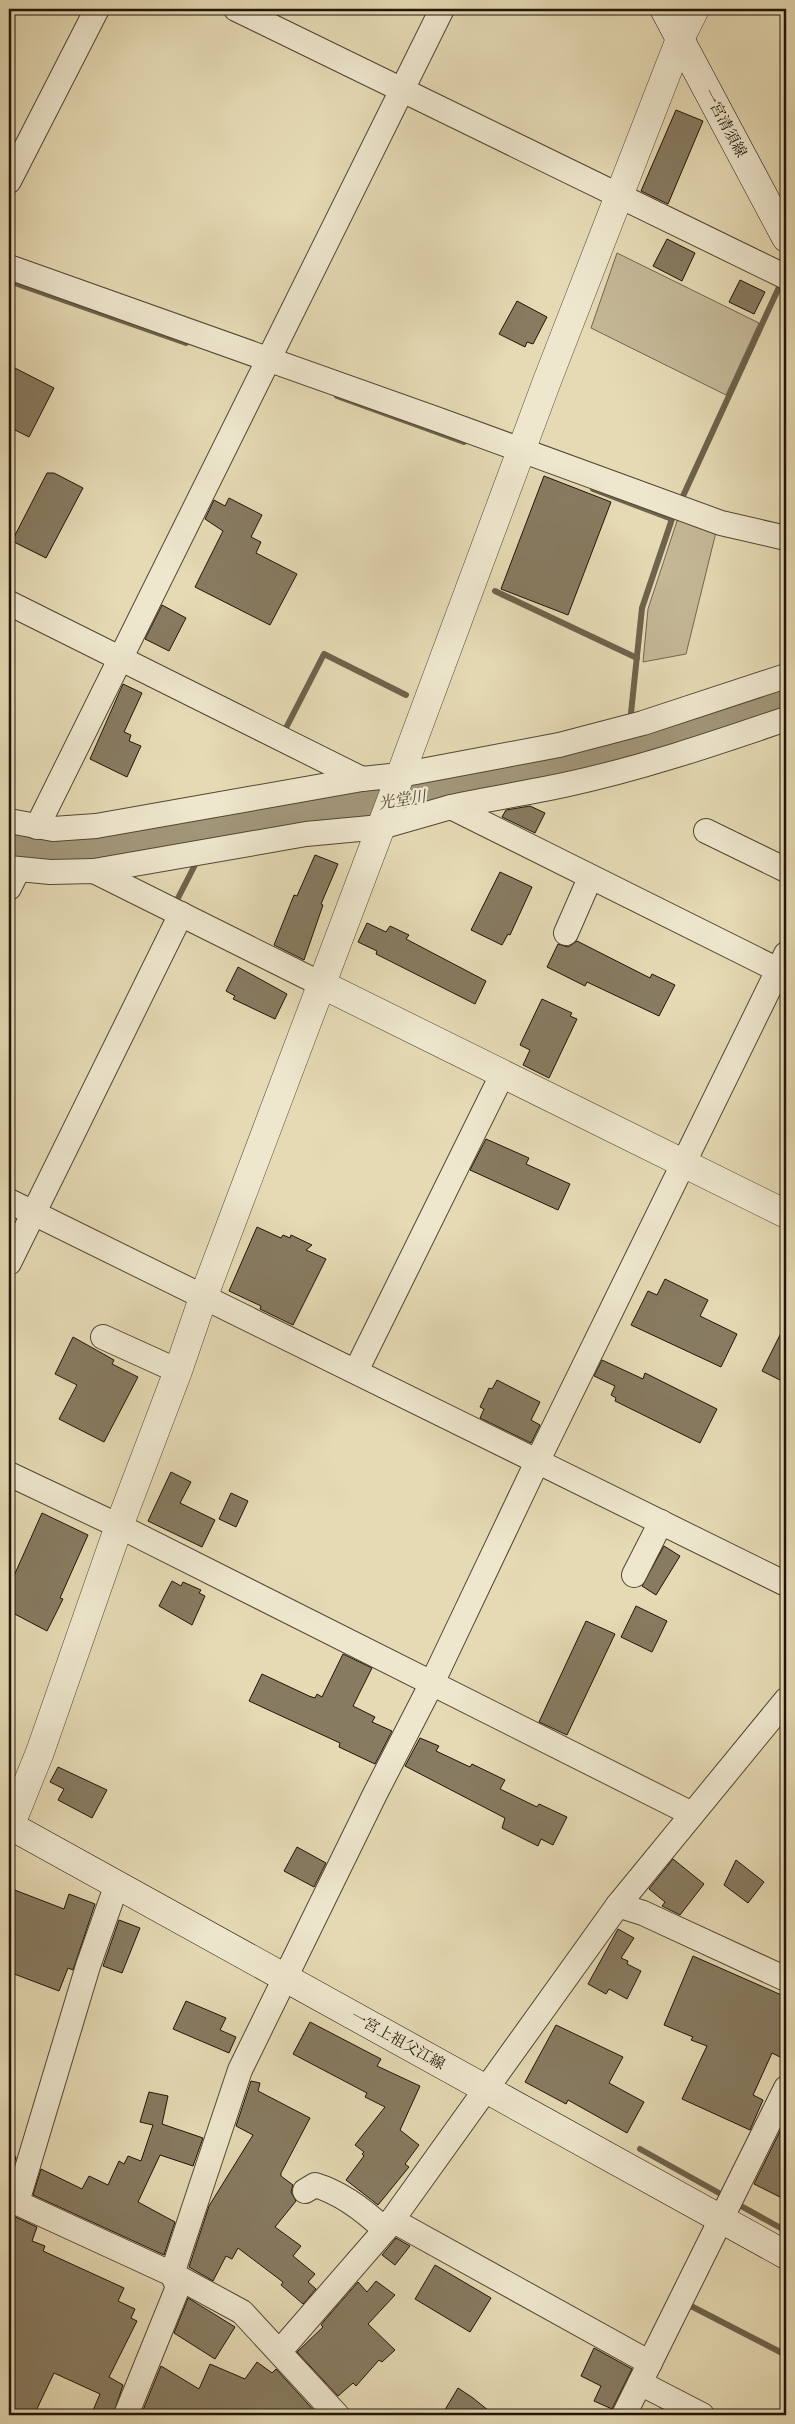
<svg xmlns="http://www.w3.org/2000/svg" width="795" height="2424" font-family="'Old Standard TT','Noto Serif JP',serif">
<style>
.green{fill:#c4b897;stroke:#726650}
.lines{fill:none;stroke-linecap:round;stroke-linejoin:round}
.stream{stroke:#6e634c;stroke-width:6}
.river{stroke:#a2977a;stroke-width:39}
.building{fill:#877b61;stroke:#211408}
.minor-casing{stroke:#524633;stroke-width:26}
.tertiary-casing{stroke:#524633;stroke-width:29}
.secondary-casing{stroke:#211408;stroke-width:29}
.minor{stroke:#eee7ce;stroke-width:24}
.tertiary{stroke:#eee7ce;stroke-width:28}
.secondary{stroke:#eee7ce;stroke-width:28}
.labels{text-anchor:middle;stroke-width:4.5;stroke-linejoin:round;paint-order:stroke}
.street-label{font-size:15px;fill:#211408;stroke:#eee7ce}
.water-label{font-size:16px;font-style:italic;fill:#554836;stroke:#eee7ce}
</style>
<rect width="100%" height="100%" fill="#e5dab4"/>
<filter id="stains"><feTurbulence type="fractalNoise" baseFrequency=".004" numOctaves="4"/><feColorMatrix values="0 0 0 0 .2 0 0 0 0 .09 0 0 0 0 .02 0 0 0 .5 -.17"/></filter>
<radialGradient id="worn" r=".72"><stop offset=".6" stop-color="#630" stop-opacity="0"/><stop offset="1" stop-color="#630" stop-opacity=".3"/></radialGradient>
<g class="green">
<path d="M617,253L759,323L726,395L591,328Z"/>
<path d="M678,518L717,528L686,654L643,662L648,609Z"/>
</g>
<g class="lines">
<g class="stream">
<path d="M786,189V191"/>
<path d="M9,281L186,343"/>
<path d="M337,396L464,442"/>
<path d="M593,489L672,519L642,608L631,713"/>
<path d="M683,496L780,285"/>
<path d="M495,591L637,658"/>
<path d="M287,726L324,654L406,695"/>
<path d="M204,846L212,830"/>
<path d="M177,900L198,859"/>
<path d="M640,2149L719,2193"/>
<path d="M741,2206L786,2231"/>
<path d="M687,2309L689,2305L786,2355"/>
</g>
<path class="river" d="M9,844L53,850L154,839L457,790L641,743L786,697"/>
</g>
<g class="building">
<path d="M676,110L703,121L668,204L641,191Z"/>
<path d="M667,239L695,253L682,281L653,266Z"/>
<path d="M740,280L765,292L754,314L729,302Z"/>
<path d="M517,301L547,317L533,344L527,342L525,347L499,334Z"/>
<path d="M9,365L54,388L29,437L9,427Z"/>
<path d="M47,473H54L83,488L46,558L12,541Z"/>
<path d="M544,476L611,502L568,615L501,589Z"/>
<path d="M229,498L262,515L251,537L261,542L256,553L297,574L270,625L195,587L223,531L205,519L214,500L225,506Z"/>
<path d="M162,605L186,618L169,651L145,639Z"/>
<path d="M123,684L142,693L124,732L131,735L129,741L141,746L127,777L90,759Z"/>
<path d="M530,806L545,813L535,833L502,817L506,810Z"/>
<path d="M315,855L338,864L321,904L323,905L304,960L274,945L294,895L297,896Z"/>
<path d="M500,872L532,887L510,935L508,934L502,945L471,930Z"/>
<path d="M367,923L386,932L390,926L409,935L406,939L486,981L475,1004L376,954L377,951L358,942Z"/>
<path d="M577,941L650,978L652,974L675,985L659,1016L587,982L585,986L547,967L558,944L568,947Z"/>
<path d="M238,967L287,994L275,1019L233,999L235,996L226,991Z"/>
<path d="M542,999L572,1013L570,1016L577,1019L549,1078L523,1065L530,1050L520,1045Z"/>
<path d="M486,1139L529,1158L526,1164L570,1184L558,1210L470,1170Z"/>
<path d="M257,1227L281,1238L283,1235L290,1238L291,1235L312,1245L306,1250L326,1259L293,1325L260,1309L261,1306L229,1291Z"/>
<path d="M665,1279L708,1300L700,1316L737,1334L721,1367L631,1325L648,1291L657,1295Z"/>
<path d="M786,1323V1383L762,1371Z"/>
<path d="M73,1337L114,1360L112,1364L138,1377L104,1442L59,1419L77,1385L55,1374Z"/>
<path d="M602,1360L643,1379L645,1373L717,1409L700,1443L615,1401L616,1398L611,1395L615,1386L594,1376Z"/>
<path d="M497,1380L540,1402L531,1420L540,1425L531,1443L480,1418L484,1409L480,1407L489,1388L492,1389Z"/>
<path d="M171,1472L191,1482L180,1503L215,1520L202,1547L148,1521Z"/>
<path d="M231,1493L248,1501L236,1527L219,1519Z"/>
<path d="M42,1513L88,1535L60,1598L63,1599L47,1631L9,1611V1587Z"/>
<path d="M664,1546L680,1556L656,1595L642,1586Z"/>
<path d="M172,1581L181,1586L183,1582L201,1590L199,1593L205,1596L192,1625L159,1606Z"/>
<path d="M636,1606L667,1621L652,1652L621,1637Z"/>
<path d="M586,1621L615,1634L567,1735L539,1722Z"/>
<path d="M343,1654L372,1668L353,1706L375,1717L372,1722L392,1731L375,1764L339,1747L340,1743L249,1701L262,1674L309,1696L315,1698L317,1694L322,1697Z"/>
<path d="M420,1738L439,1746L436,1751L470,1767L472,1764L505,1780L500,1789L537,1807L539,1804L567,1817L553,1845L541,1839L538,1846L502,1828L505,1818L405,1766Z"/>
<path d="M58,1767L107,1790L92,1818L58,1800L64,1789L50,1782Z"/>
<path d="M297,1847L326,1863L314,1887L284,1871Z"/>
<path d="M673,1859L704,1884L680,1915L662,1906L665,1902L649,1889Z"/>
<path d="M736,1860L764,1882L748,1903L724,1885Z"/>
<path d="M12,1889L64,1909L69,1894L95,1904L73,1970L68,1968L59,1991L9,1972V1899Z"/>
<path d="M119,1920L140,1928L122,1973L103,1966Z"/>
<path d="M618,1929L634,1938L621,1958L628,1961L627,1964L641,1971L627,1999L609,1989L606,1994L588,1984Z"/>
<path d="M693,1956L786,1997V2060L772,2053L753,2095L763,2100L750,2130L682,2099L707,2046L691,2040L693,2037L664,2025Z"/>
<path d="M186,2001L226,2018L220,2030L236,2037L229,2053L173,2029Z"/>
<path d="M310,2022L381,2059L377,2066L420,2086L400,2130L419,2145L405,2164L409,2167L378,2205L346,2180L364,2156L362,2154L364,2152L355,2145L385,2107L365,2097L367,2093L293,2054Z"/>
<path d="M556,2025L623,2057L609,2083L644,2102L627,2133L568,2100L566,2104L525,2082Z"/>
<path d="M251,2081L260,2083L258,2091L310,2118L281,2173V2176L293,2185L291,2192L296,2201L275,2227L301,2246L293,2256L315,2274L308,2282L316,2289L303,2304L281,2285L283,2282L238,2248L232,2259L226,2256L213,2281L189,2267L209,2206L253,2135L236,2126Z"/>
<path d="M149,2092L168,2096L162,2124L203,2138L193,2166L160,2155L138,2202L175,2222L164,2255L33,2195L41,2169L82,2189L89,2176L108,2185L119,2161L124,2164L128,2156L141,2161L153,2125L140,2122Z"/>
<path d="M786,2119V2186L780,2197L754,2184Z"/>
<path d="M9,2153L16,2157L9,2182Z"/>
<path d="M9,2214L37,2227L32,2241L45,2246L43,2251L124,2288L118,2301L135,2309L131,2318L137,2321L109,2377L123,2385L113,2415H91L100,2394L54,2373L34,2415H9Z"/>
<path d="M396,2238L410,2246L395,2265L382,2255Z"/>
<path d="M435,2265L491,2298L470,2332L415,2299Z"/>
<path d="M376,2281L395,2295L368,2324L395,2350L382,2362L379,2360L356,2386L353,2383L338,2396L297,2352L323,2327L321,2325L324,2321L358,2282L367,2292Z"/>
<path d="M188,2298L235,2327L215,2359L174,2333Z"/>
<path d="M594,2348L632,2369L612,2409L594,2401L601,2386L581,2376Z"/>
<path d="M257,2362L272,2373L276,2369L318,2415H141L161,2366L199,2389L210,2364L245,2379Z"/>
<path d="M458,2388L473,2398L494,2415H445L446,2408Z"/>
</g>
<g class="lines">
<defs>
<g id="minor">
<path d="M236,9L786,277"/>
<path d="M9,181L97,9"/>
<path d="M9,267L439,420L721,523L786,538"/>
<path d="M9,603L362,779"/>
<path d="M451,807C489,799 526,793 564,785C639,769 713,744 786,719"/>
<path d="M9,821L53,829L96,826L362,779L400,775L559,745L643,723L786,676"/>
<path d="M37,827L442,9"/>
<path d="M706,831L786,870"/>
<path d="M9,868L50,872L94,871L321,984"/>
<path d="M94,871L306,834L381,827L451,807L786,974"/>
<path d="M9,888L18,870"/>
<path d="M566,933L590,878"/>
<path d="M9,1201L786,1584"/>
<path d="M9,1263L181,914"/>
<path d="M103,1337L178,1371"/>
<path d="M356,1371L502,1075"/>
<path d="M9,1474L119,1526L692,1814"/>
<path d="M634,1575L661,1522"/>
<path d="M618,1905L643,1913L786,1979"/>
<path d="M305,2191L315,2185C342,2193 365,2211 385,2230"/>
<path d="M9,2199L172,2274L242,2312L337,2415"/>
<path d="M17,2202L88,1966L117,1884"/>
<path d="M392,2220L650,2363"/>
<path d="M280,2351L385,2230L618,1905L786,1700"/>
<path d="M640,2383L702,2415"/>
<path d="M126,2415L178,2287L172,2274L240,2070L375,1794L432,1683L538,1460L786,954"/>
<path d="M624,2415L786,2088"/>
</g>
<g id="tertiary">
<path d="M321,984L786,1214"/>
<path d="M9,1829L40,1752L119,1526L178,1371L203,1298L381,827L547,381L680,39L695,9"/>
</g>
<g id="secondary">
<path d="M664,9L786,238"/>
<path d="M9,1825L786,2255"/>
</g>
</defs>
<use href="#minor" class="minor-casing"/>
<use href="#tertiary" class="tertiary-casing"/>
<use href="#secondary" class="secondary-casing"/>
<use href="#minor" class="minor"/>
<use href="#tertiary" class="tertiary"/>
<use href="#secondary" class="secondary"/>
</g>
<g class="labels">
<g class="street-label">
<text transform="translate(725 123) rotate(62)" y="5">一宮清須線</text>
<text transform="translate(398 2040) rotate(29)" y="5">一宮上祖父江線</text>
</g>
<g class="water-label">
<text transform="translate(402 799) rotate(-9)" y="6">光堂川</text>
</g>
</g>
<rect width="795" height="2424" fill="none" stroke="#e5dab4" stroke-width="30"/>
<rect x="10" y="10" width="775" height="2404" fill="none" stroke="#211408" stroke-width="2.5"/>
<rect x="15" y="15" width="765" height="2394" fill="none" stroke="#211408"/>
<rect width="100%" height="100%" filter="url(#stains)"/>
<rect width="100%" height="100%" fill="url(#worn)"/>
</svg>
